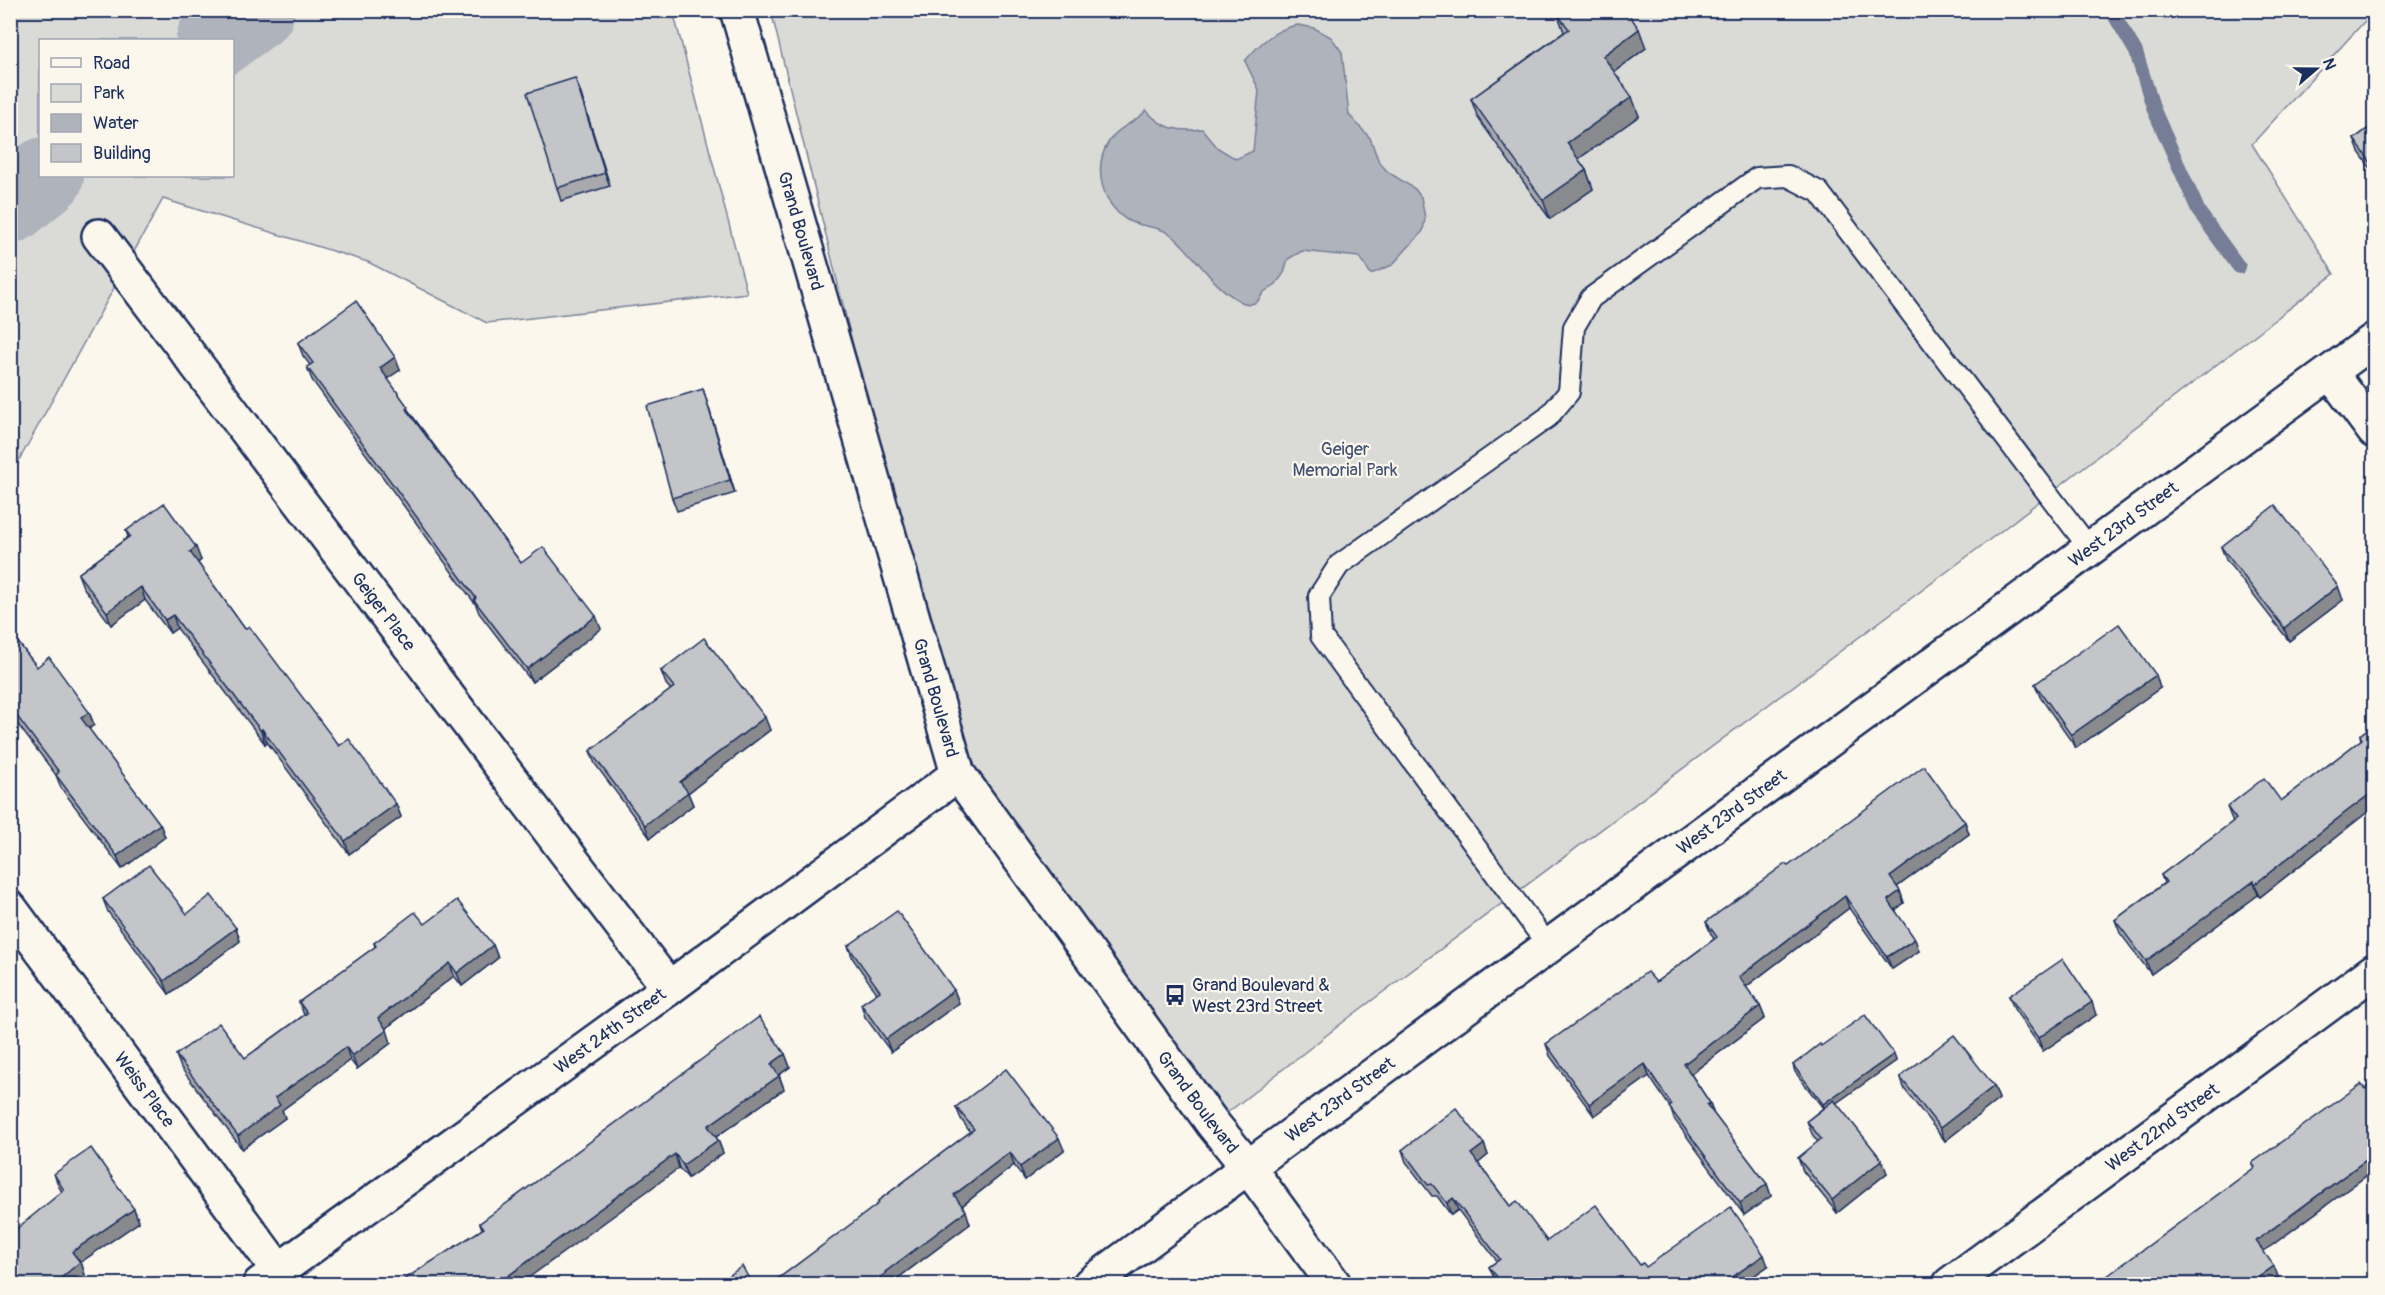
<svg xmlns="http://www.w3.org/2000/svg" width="2385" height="1295" font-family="Pangolin,sans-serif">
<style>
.green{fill:#dadad7;stroke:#7a849a;stroke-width:1.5;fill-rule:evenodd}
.water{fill:#afb3bb;stroke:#747e96;stroke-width:1.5}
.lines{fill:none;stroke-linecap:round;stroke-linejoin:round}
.stream{stroke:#747e96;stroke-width:14}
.river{stroke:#afb3bb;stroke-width:78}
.service-casing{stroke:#1b2f5e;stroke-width:24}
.minor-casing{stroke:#1b2f5e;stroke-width:38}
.tertiary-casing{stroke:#1b2f5e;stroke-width:38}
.service{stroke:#fbf7ec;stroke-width:20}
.minor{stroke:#fbf7ec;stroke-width:33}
.tertiary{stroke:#fbf7ec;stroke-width:33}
.wall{fill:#a8a9ad;stroke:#1b2f5e;stroke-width:1.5}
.shaded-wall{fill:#888a8d;stroke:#1b2f5e;stroke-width:1.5}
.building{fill:#c3c5c9;stroke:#1b2f5e;stroke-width:1.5}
.labels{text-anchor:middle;stroke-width:4.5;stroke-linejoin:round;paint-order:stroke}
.street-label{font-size:18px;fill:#1b2f5e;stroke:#fbf7ec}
.park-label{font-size:18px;fill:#415176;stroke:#fbf7ec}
.poi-label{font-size:18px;fill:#1b2f5e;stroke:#fbf7ec;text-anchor:start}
</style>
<rect width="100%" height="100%" fill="#fbf7ec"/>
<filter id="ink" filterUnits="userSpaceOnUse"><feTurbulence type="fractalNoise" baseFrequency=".0167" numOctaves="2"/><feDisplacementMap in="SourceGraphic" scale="12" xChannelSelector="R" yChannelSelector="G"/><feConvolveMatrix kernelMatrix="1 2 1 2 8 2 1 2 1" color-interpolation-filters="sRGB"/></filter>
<g filter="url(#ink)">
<g class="green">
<path d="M11,11H673L747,293L487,323L368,262L163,199L11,475ZM40,40H232V176H40Z"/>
<path d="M771,11H2374L2252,144L2334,274L1984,544L1351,1016L1213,1124L958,774Z"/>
</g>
<path class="water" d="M1298,25L1314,28L1331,37L1342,52L1349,115L1370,138L1379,162L1388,172L1415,189L1421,197L1425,218L1423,231L1392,265L1371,274L1359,257L1302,251L1288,259L1284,273L1276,284L1264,292L1257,302L1248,305C1214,291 1200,260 1174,237C1161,225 1141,228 1127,220C1099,202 1091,161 1114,135C1123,125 1138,121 1146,110C1162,129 1179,132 1202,129L1218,148L1236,159L1253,151L1259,90L1245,61C1260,43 1275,29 1298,25Z"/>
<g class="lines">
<path class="stream" d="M2111,10L2136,52L2154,110L2199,212L2239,267"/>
<g class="river">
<path d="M215,40L256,10"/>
<path d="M10,205L45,176"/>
</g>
<defs>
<path id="service" d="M1549,947L1321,636L1319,596L1339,565L1548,417L1569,392L1574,327L1591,298L1757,178L1788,176L1819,192L2090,549"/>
<g id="minor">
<path id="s1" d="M99,236L669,988"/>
<path id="s2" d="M10,908L279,1271"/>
<path id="s3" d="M260,1284L669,988L958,774"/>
<path d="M1090,1284L1248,1167"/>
<path id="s4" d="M1950,1284L2374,971"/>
</g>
<g id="tertiary">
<path id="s5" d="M737,10L958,774L1213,1124L1248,1167L1334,1284"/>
<path d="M2331,373L2374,431"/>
<path id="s6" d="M1248,1167L2374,340"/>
</g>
</defs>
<use href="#service" class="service-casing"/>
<use href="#minor" class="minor-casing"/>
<use href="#tertiary" class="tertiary-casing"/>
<use href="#service" class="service"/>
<use href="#minor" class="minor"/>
<use href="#tertiary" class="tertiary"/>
</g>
<g class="wall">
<path d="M1558,15L1646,48L1614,72L1639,116L1578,159L1586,170L1593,189L1550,219L1478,118L1471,99L1564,32Z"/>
<path d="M575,78L610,186L561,201L557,188Z"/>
<path d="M2374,124V173L2359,152L2354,139Z"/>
<path d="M298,343L400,370L387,378L411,414L521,563L601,629L532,682L479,613L476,605L312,380L307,367L310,365L303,356Z"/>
<path d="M703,389L735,493L677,511L672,498Z"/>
<path d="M126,531L201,560L198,563L245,629L339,746L396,804L401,817L349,854L267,742L265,744L177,628L170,633L145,600L111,625L83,587L78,574L128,537Z"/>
<path d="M2221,547L2343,600L2289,641L2226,560Z"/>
<path d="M10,632L37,667L89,712L94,725L89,729L160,824L165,837L122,869L61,788L56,775L10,714Z"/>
<path d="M661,671L770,730L688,793L693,805L650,838L595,764L590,751L671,690L666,684Z"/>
<path d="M2035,684L2160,688L2076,748L2040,697Z"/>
<path d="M2374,724V807L2351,825L2260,897L2258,895L2151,974L2120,933L2115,920L2164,883L2161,875L2233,822L2227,807L2281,801L2361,740L2360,735Z"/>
<path d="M1965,822L1969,834L1897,887L1900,891L1904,903L1895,910L1919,951L1892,969L1849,908L1746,987L1760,1006L1765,1018L1691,1074L1710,1103L1713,1113L1767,1184L1771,1196L1744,1215L1674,1119L1670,1107L1649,1076L1594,1116L1550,1056L1546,1044L1656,982L1714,939L1711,934L1706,922L1788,866Z"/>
<path d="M103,899L187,914L236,928L240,941L169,994L108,912Z"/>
<path d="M425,924L493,945L498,958L462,986L454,976L385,1029L391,1043L357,1069L350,1060L282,1110L285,1118L242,1149L181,1068L176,1055L245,1058L304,1015L299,1002L375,947L374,943Z"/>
<path d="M848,946L954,990L959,1003L891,1052L865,1017L861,1004L877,993L853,959Z"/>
<path d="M2009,996L2096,1015L2043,1051L2014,1009Z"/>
<path d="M1821,1046L1894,1054L1896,1061L1836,1103L1887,1173L1837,1213L1803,1171L1798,1158L1818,1142L1812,1134L1807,1121L1823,1108L1795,1072L1793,1065Z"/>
<path d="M785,1054L790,1067L779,1075L784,1089L716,1137L718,1140L723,1153L688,1178L679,1168L482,1229L480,1223Z"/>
<path d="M1900,1077L1994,1086L1999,1099L1945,1141L1905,1090Z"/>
<path d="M956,1107L1064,1150L1025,1180L1014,1165L962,1206L970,1224L890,1284H771L879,1204L878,1201L970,1132L961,1119Z"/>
<path d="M1484,1144L1488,1155L1478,1163L1510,1206L1547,1241L1646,1267L1768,1266L1742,1284H1498L1494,1278L1489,1267L1497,1261L1458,1210L1451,1215L1437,1196H1432L1406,1162L1402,1150Z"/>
<path d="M54,1174L134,1209L139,1222L81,1262L85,1275L74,1284L62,1192L59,1187Z"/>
</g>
<g class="shaded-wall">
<path d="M1639,29L1646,48L1610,75L1603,56Z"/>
<path d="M575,78L580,91L610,186L605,173Z"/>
<path d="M1632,97L1639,116L1574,162L1567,143Z"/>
<path d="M1586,170L1593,189L1550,219L1543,200Z"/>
<path d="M395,357L400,370L384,381L380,368Z"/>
<path d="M703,389L735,493L730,480Z"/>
<path d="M196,547L201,560L195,565L190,552Z"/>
<path d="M2338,586L2343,600L2289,641L2284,628Z"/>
<path d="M141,587L145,600L111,625L107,612Z"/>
<path d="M173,615L177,628L170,633L165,620Z"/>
<path d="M596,616L601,629L532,682L527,669Z"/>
<path d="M2156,675L2160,688L2076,748L2071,735Z"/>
<path d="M89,712L94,725L85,731L81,718Z"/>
<path d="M765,717L770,730L688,793L693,805L650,838L645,825L680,782Z"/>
<path d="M262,729L267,742L265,744L261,731Z"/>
<path d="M2374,791V807L2351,825L2260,897L2255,884L2346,812Z"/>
<path d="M396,804L401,817L349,854L345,841Z"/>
<path d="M1965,822L1969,834L1894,889L1890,877Z"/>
<path d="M160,824L165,837L122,869L117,856Z"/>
<path d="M2254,881L2258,895L2151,974L2146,961Z"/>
<path d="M1900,891L1904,903L1893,912L1888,900Z"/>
<path d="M1845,896L1849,908L1743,989L1739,977Z"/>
<path d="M236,928L240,941L169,994L164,981Z"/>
<path d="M1915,939L1919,951L1892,969L1887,957Z"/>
<path d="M493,945L498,958L462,986L457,973Z"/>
<path d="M450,963L454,976L382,1031L378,1018Z"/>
<path d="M954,990L959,1003L891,1052L886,1039Z"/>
<path d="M2092,1002L2096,1015L2043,1051L2038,1038Z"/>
<path d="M1760,1006L1765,1018L1688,1076L1684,1064Z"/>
<path d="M387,1030L391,1043L357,1069L352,1056Z"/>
<path d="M346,1047L350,1060L282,1110L285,1118L242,1149L238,1136L275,1098Z"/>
<path d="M785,1054L790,1067L776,1077L771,1064Z"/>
<path d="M1894,1054L1896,1061L1825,1111L1823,1104Z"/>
<path d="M1645,1064L1649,1076L1594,1116L1589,1104Z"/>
<path d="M779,1076L784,1089L713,1139L708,1126Z"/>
<path d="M1994,1086L1999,1099L1945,1141L1940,1128Z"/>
<path d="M1710,1103L1714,1115L1707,1105Z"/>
<path d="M10,1106L14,1116L10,1119Z"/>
<path d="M1059,1138L1064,1150L1025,1180L1020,1167Z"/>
<path d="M718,1140L723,1153L688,1178L683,1165Z"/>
<path d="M1484,1144L1488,1155L1475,1166L1471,1154Z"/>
<path d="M1010,1152L1014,1165L959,1208L954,1195Z"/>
<path d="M675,1154L679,1168L520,1284H497Z"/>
<path d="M2374,1154V1170L2260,1254L2256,1241Z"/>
<path d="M1882,1160L1887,1173L1837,1213L1832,1200Z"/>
<path d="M1767,1184L1771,1196L1744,1215L1740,1203Z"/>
<path d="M1453,1198L1458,1210L1451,1215L1447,1203Z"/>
<path d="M134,1209L139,1222L81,1262L85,1275L74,1284H54L72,1252Z"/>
<path d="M966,1211L970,1224L890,1284H870L885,1272Z"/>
<path d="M1764,1255L1768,1266L1742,1284H1722Z"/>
<path d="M2274,1266L2279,1279L2271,1284H2249Z"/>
<path d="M2213,1280L2215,1284H2207Z"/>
</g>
<g class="building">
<path d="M1564,10H1626L1639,29L1603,56L1632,97L1567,143L1586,170L1543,200L1471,99L1569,29L1558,15Z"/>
<path d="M575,78L605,173L557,188L527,93Z"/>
<path d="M2374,124V167L2354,139Z"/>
<path d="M356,301L395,357L380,368L408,407L406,409L521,563L543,547L596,616L527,669L474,600L476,598L307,367L313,363L298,343Z"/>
<path d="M703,389L730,480L672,498L647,406Z"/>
<path d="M164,503L196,547L190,552L245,629L249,626L339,746L349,739L396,804L345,841L262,729L261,731L173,615L165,620L141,587L107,612L78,574L130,536L126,531Z"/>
<path d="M2275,505L2338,586L2284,628L2221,547Z"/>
<path d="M2119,624L2156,675L2071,735L2035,684Z"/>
<path d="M10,632L37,667L49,657L89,712L81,718L160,824L117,856L56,775L59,772L10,707Z"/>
<path d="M704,638L765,717L680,782L688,792L645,825L590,751L674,687L661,671Z"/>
<path d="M2374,724V791L2346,812L2255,884L2254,881L2146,961L2115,920L2166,882L2161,875L2236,819L2227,807L2264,778L2281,801L2362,739L2360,735Z"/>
<path d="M1924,766L1965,822L1890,877L1900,891L1888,900L1915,939L1887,957L1845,896L1739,977L1760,1006L1684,1064L1710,1103L1707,1105L1767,1184L1740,1203L1669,1107L1672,1105L1645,1064L1589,1104L1546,1044L1647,972L1656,982L1717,937L1706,922L1785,864L1788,866Z"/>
<path d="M149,865L187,914L211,895L236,928L164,981L103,899Z"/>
<path d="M457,900L493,945L457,973L450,963L378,1018L387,1030L352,1056L346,1047L275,1098L280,1105L238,1136L176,1055L219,1023L245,1058L307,1013L299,1002L376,946L374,943L415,912L425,924Z"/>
<path d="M897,911L954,990L886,1039L861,1004L880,991L848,946Z"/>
<path d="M2063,959L2092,1002L2038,1038L2009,996Z"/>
<path d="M1865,1015L1894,1054L1823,1104L1793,1065L1820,1044L1821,1046Z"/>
<path d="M759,1017L785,1054L771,1064L779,1076L708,1126L718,1140L683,1165L675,1154L497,1284H397L484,1228L480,1223Z"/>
<path d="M1954,1035L1994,1086L1940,1128L1900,1077Z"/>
<path d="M1006,1069L1059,1138L1020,1167L1010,1152L954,1195L966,1211L885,1272L886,1273L870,1284H771L879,1203L878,1201L974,1129L956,1107Z"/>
<path d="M2374,1082V1154L2256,1241L2274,1266L2249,1284H2216L2213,1280L2207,1284H2101L2099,1282L2255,1167L2252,1163L2361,1084L2365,1089Z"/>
<path d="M1834,1100L1882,1160L1832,1200L1798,1158L1821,1139L1807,1121Z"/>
<path d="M1456,1108L1484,1144L1471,1154L1510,1206L1517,1201L1547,1241L1596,1205L1640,1265L1643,1263L1646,1267L1731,1207L1764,1255L1722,1284H1503L1489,1267L1500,1259L1453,1198L1447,1203L1432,1184L1428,1185L1402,1150Z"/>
<path d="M91,1148L134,1209L72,1252L80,1262L54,1284H10V1234L64,1190L54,1174Z"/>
<path d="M742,1266L752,1284H718Z"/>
</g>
</g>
<defs>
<symbol id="bus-bare" viewBox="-9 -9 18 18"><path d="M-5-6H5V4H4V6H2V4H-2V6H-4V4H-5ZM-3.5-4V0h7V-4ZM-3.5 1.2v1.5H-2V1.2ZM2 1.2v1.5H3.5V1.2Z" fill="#1b2f5e" stroke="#fbf7ec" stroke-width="2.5" paint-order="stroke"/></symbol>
</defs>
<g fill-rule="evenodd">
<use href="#bus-bare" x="1160" y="980" width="30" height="30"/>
</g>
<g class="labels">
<g class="street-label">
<text dy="6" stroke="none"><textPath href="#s5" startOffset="230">Grand Boulevard</textPath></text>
<text dy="6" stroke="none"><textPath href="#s6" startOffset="1086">West 23rd Street</textPath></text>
<text dy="6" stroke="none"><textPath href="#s1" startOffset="471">Geiger Place</textPath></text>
<text dy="6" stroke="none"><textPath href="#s5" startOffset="716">Grand Boulevard</textPath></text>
<text dy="6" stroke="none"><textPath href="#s6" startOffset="600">West 23rd Street</textPath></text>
<text dy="6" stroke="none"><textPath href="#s3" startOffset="432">West 24th Street</textPath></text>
<text dy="6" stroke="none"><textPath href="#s2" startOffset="226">Weiss Place</textPath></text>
<text dy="6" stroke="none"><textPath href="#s6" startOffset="114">West 23rd Street</textPath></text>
<text dy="6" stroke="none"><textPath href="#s5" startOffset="1202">Grand Boulevard</textPath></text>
<text dy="6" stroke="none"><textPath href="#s4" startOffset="264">West 22nd Street</textPath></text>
</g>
<g class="park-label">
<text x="1345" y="455">Geiger<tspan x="1345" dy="21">Memorial Park</tspan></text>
</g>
<g class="poi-label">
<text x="1192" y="991">Grand Boulevard &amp;<tspan x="1192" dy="21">West 23rd Street</tspan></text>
</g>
</g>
<rect width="2385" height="1295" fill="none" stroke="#fbf7ec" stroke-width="36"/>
<rect x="18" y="18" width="2349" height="1259" fill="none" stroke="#1b2f5e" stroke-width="2" filter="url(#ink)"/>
<rect x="39" y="39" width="195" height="138" fill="#fbf7ec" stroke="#a1a7b3" stroke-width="1.5"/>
<rect x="51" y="58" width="30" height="9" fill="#fbf7ec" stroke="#a1a7b3" stroke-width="1.5"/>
<text x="93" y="69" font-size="18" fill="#1b2f5e">Road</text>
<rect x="51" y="84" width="30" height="18" fill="#dadad7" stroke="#a1a7b3" stroke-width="1.5"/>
<text x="93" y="99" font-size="18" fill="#1b2f5e">Park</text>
<rect x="51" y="114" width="30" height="18" fill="#afb3bb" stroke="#a1a7b3" stroke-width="1.5"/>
<text x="93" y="129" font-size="18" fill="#1b2f5e">Water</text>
<rect x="51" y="144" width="30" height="18" fill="#c3c5c9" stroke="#a1a7b3" stroke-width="1.5"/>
<text x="93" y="159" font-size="18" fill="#1b2f5e">Building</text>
<g transform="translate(2316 69) rotate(70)" stroke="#fbf7ec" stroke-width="4.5" paint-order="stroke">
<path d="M0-4.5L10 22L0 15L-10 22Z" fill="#1b2f5e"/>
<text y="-9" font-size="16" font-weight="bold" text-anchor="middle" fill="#1b2f5e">N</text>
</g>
</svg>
